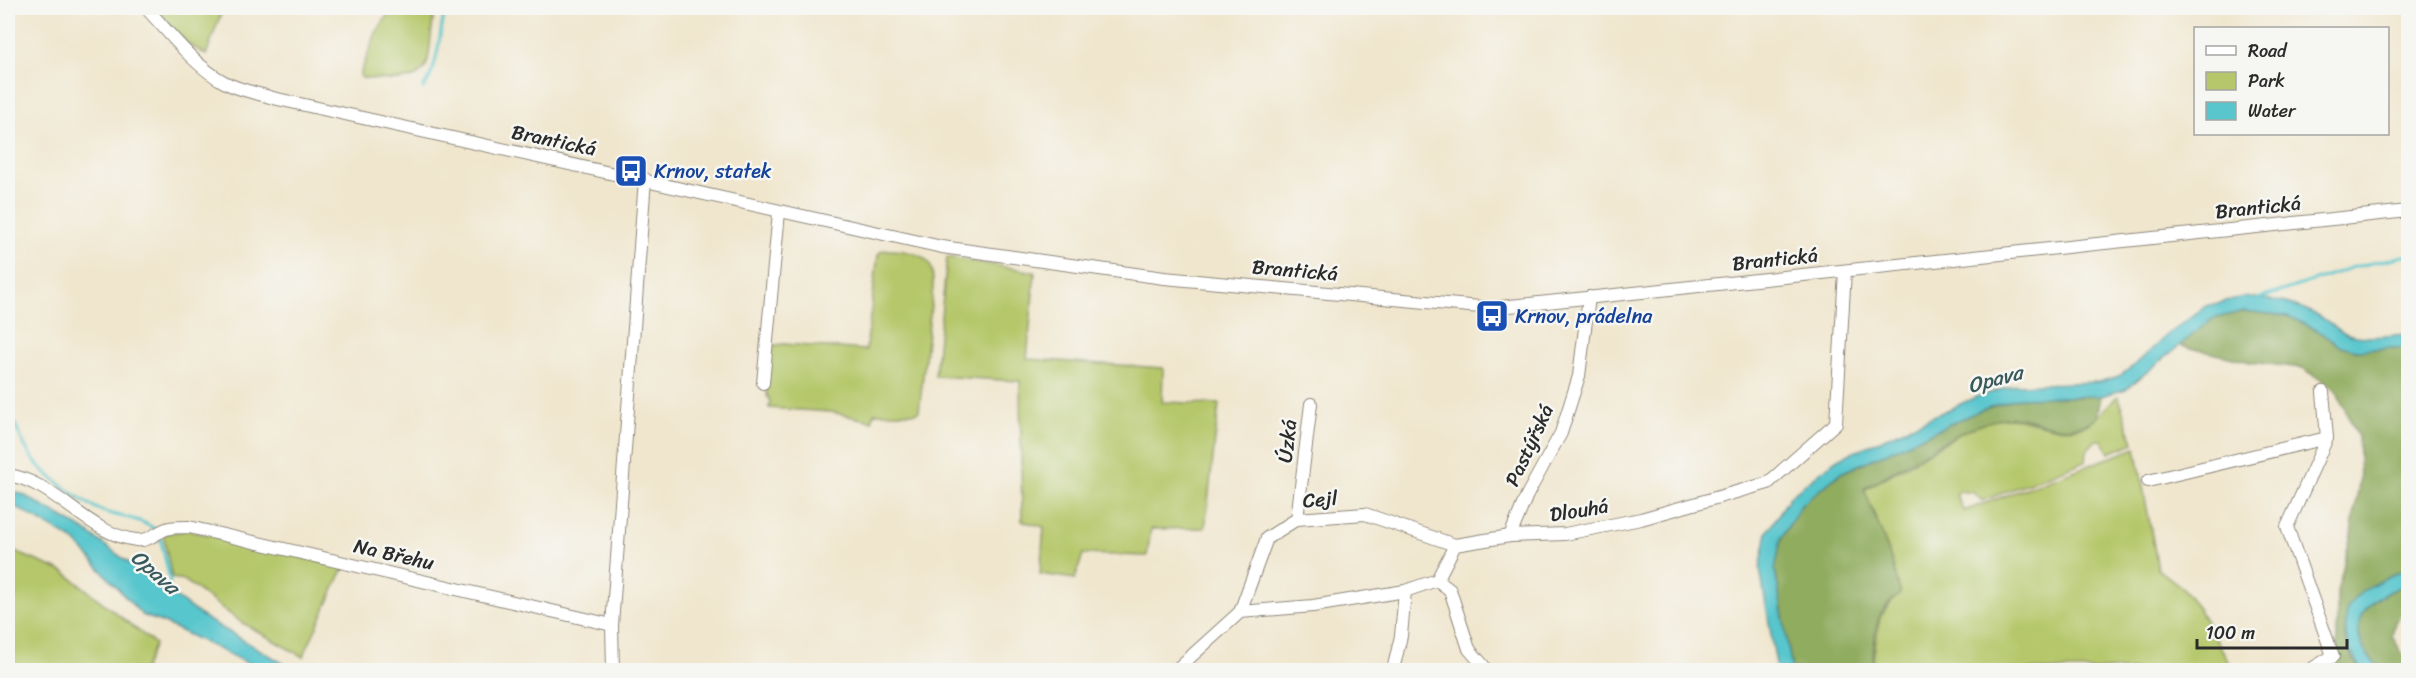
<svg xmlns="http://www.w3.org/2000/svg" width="2416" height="678" font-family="Sriracha,sans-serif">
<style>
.green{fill:#b5c76a;stroke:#70794a;stroke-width:1.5}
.forest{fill:#90ac5e;stroke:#5e6c44;stroke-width:1.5}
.water{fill:#59c6cd;stroke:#42787c;stroke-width:1.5}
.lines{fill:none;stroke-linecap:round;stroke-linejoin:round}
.stream{stroke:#59c6cd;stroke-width:3}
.minor-casing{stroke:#8e887c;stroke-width:14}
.minor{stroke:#fff;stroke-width:12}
.labels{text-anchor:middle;stroke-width:5;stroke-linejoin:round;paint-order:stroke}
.street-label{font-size:20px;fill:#2b2b2b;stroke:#f6f6f2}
.transit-label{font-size:20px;fill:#164399;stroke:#f6f6f2;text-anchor:start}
.water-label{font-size:21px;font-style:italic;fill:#395a5c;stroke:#f6f6f2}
</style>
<rect width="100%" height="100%" fill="#f6f6f2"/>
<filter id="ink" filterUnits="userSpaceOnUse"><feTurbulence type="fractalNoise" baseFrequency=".0167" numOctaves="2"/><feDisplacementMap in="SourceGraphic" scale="12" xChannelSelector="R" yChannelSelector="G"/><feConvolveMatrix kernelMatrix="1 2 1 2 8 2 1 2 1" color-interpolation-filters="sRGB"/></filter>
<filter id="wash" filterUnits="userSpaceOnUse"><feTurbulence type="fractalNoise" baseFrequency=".008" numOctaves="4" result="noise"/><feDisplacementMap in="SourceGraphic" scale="24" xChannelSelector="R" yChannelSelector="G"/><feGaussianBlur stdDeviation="1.35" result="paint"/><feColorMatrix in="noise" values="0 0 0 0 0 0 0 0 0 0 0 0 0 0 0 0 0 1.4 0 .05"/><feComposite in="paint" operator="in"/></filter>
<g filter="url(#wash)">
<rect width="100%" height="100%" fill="#f0e6cd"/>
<g class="green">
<path d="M154,8H223L206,55L186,42Z"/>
<path d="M392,8H436C430,25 432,41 428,59C423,88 383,79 362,78L360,75L376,33Z"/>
<path d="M887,250C900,250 926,252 931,267C933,273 933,281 933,287L919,411L915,413H874L872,421L831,412L769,408L770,401L767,395L770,346L783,344L866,350L878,255L881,251Z"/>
<path d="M947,257L1035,272L1027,359L1163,368L1162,402L1219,404L1205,528L1151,529L1147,556L1083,554L1075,579L1040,574L1044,527L1022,521L1020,381L935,376Z"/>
<path d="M2118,396L2133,443L2109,453L2102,440H2096L2087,450L2086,461L1982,501L1974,493L1959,491L1956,495L1964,511L2136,448L2158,569L2183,588L2199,610L2234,670H1875L1873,659L1880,617L1900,591L1889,552L1864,490C1884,478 1904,467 1924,455C1948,441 1974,421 2003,418C2031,416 2056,436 2084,426C2099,420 2105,405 2118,396Z"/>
<path d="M187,530L344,567L303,657L241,622L184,580L172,578L163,534Z"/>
<path d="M8,549L64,572L155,644L144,670H8Z"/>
</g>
<g class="forest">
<path d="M2245,311L2288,316L2317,330L2338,345L2356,350L2408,347V568L2363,592L2347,610L2345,636L2352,659L2364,670H2337V592L2351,535L2360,477L2358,437L2336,390L2303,368L2250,362L2177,345L2212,319Z"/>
<path d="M2101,396L2097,418C2054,444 2037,410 1999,419C1955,429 1904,466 1864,489L1889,552L1900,591V594C1892,600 1884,607 1880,616C1875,629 1871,658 1875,670H1792L1775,570L1781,538L1802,504L1841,473L1981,410L2018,398Z"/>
<path d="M2408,583V608L2395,622L2392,636L2402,653L2408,659V670H2383C2377,664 2367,657 2364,650C2345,611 2378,596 2408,583Z"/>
</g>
<g class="water">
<path d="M2243,297C2273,299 2297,303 2324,319C2330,323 2336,329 2343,332C2361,341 2389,335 2408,334V347L2356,350L2338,345L2317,330L2288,316L2244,311L2212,319L2126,389L2101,396L2018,398L1981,410L1841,473L1802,504L1781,538L1775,570L1792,670H1777L1760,569L1767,532L1791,495L1836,460L1976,397L2016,385L2099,382L2119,376L2135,365L2168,334L2206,306Z"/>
<path d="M8,491L22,494L84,530L203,617L295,670H262L164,623L142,615L75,541L18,508L8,506Z"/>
<path d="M2408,568V583C2378,596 2345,611 2364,650C2367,657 2377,664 2383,670H2364C2353,659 2345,646 2346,629C2346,624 2345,615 2347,610C2354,590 2390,576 2408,568Z"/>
</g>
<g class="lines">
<g class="stream">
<path d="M423,88C440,66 438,34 446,8"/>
<path d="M2258,299L2354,267L2408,255"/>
<path d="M8,409C17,427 24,450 38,465C50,478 86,504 102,511C121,518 140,517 157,531"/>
<path d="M160,537L170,580L168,592"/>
</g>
</g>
</g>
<g filter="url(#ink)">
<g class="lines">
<defs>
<g id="minor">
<path d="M146,8C170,33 193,65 224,82C238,90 257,93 273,98L942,247L1164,278L1491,308L2408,211"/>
<path d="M763,383L779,212"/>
<path d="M8,475C56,482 87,534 136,540C150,542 158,530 170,528C176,527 183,527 189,527L612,625L613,670"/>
<path d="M2148,481L2327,438"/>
<path d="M1297,519L1311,404"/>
<path d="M1510,536L1527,495L1561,433L1579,376L1589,297"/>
<path d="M1437,580L1450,590L1469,649L1487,670"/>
<path d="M1240,612L1267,538L1297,519L1365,514L1455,545"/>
<path d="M612,625L645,179"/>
<path d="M1176,670L1240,612L1313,606L1405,591L1437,580L1455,545L1510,536L1565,534L1641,519L1768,483L1836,423L1845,271"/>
<path d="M1393,670L1401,636L1405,591"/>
<path d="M2310,670L2333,656L2287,527L2327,438L2323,392"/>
</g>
</defs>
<use href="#minor" class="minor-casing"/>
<use href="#minor" class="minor"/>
</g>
</g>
<defs>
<symbol id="bus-square" viewBox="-11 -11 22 22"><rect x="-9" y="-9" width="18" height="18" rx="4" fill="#1a4fb4" stroke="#f6f6f2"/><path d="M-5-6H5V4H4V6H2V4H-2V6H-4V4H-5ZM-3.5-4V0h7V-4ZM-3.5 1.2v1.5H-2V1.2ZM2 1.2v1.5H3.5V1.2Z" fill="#fff"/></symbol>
</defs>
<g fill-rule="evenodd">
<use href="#bus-square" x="612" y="152" width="38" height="38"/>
<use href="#bus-square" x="1473" y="297" width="38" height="38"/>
</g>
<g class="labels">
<g class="street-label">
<text transform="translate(554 140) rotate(12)" y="7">Brantická</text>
<text transform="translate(2258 207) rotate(-6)" y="7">Brantická</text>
<text transform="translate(1775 259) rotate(-6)" y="7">Brantická</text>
<text transform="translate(1295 270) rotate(5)" y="7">Brantická</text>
<text transform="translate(1287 441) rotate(-83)" y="7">Úzká</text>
<text transform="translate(1529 445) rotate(-65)" y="7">Pastýřská</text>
<text transform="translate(1320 499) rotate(-5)" y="7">Cejl</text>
<text transform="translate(1579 510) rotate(-9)" y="7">Dlouhá</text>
<text transform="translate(394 554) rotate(13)" y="7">Na Břehu</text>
</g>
<g class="transit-label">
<text x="654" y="178">Krnov, statek</text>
<text x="1515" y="323">Krnov, prádelna</text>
</g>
<g class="water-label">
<text transform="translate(1995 379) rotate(-15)" y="7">Opava</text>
<text transform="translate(155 572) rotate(41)" y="7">Opava</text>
</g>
</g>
<rect width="2416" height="678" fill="none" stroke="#f6f6f2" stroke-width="30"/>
<rect x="2194" y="27" width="195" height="108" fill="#f6f6f2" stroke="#a5a5a2" stroke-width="1.5"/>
<rect x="2206" y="46" width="30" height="9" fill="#ffffff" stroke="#a5a5a2" stroke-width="1.5"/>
<text x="2248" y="57" font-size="18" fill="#2b2b2b">Road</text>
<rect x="2206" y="72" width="30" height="18" fill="#b5c76a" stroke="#a5a5a2" stroke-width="1.5"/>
<text x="2248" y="87" font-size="18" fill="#2b2b2b">Park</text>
<rect x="2206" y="102" width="30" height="18" fill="#59c6cd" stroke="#a5a5a2" stroke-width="1.5"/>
<text x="2248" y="117" font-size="18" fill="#2b2b2b">Water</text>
<path d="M2197 639v9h150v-9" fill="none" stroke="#2b2b2b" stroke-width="3"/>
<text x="2206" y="639" font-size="18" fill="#2b2b2b" stroke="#f6f6f2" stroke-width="4.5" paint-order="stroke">100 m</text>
</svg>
